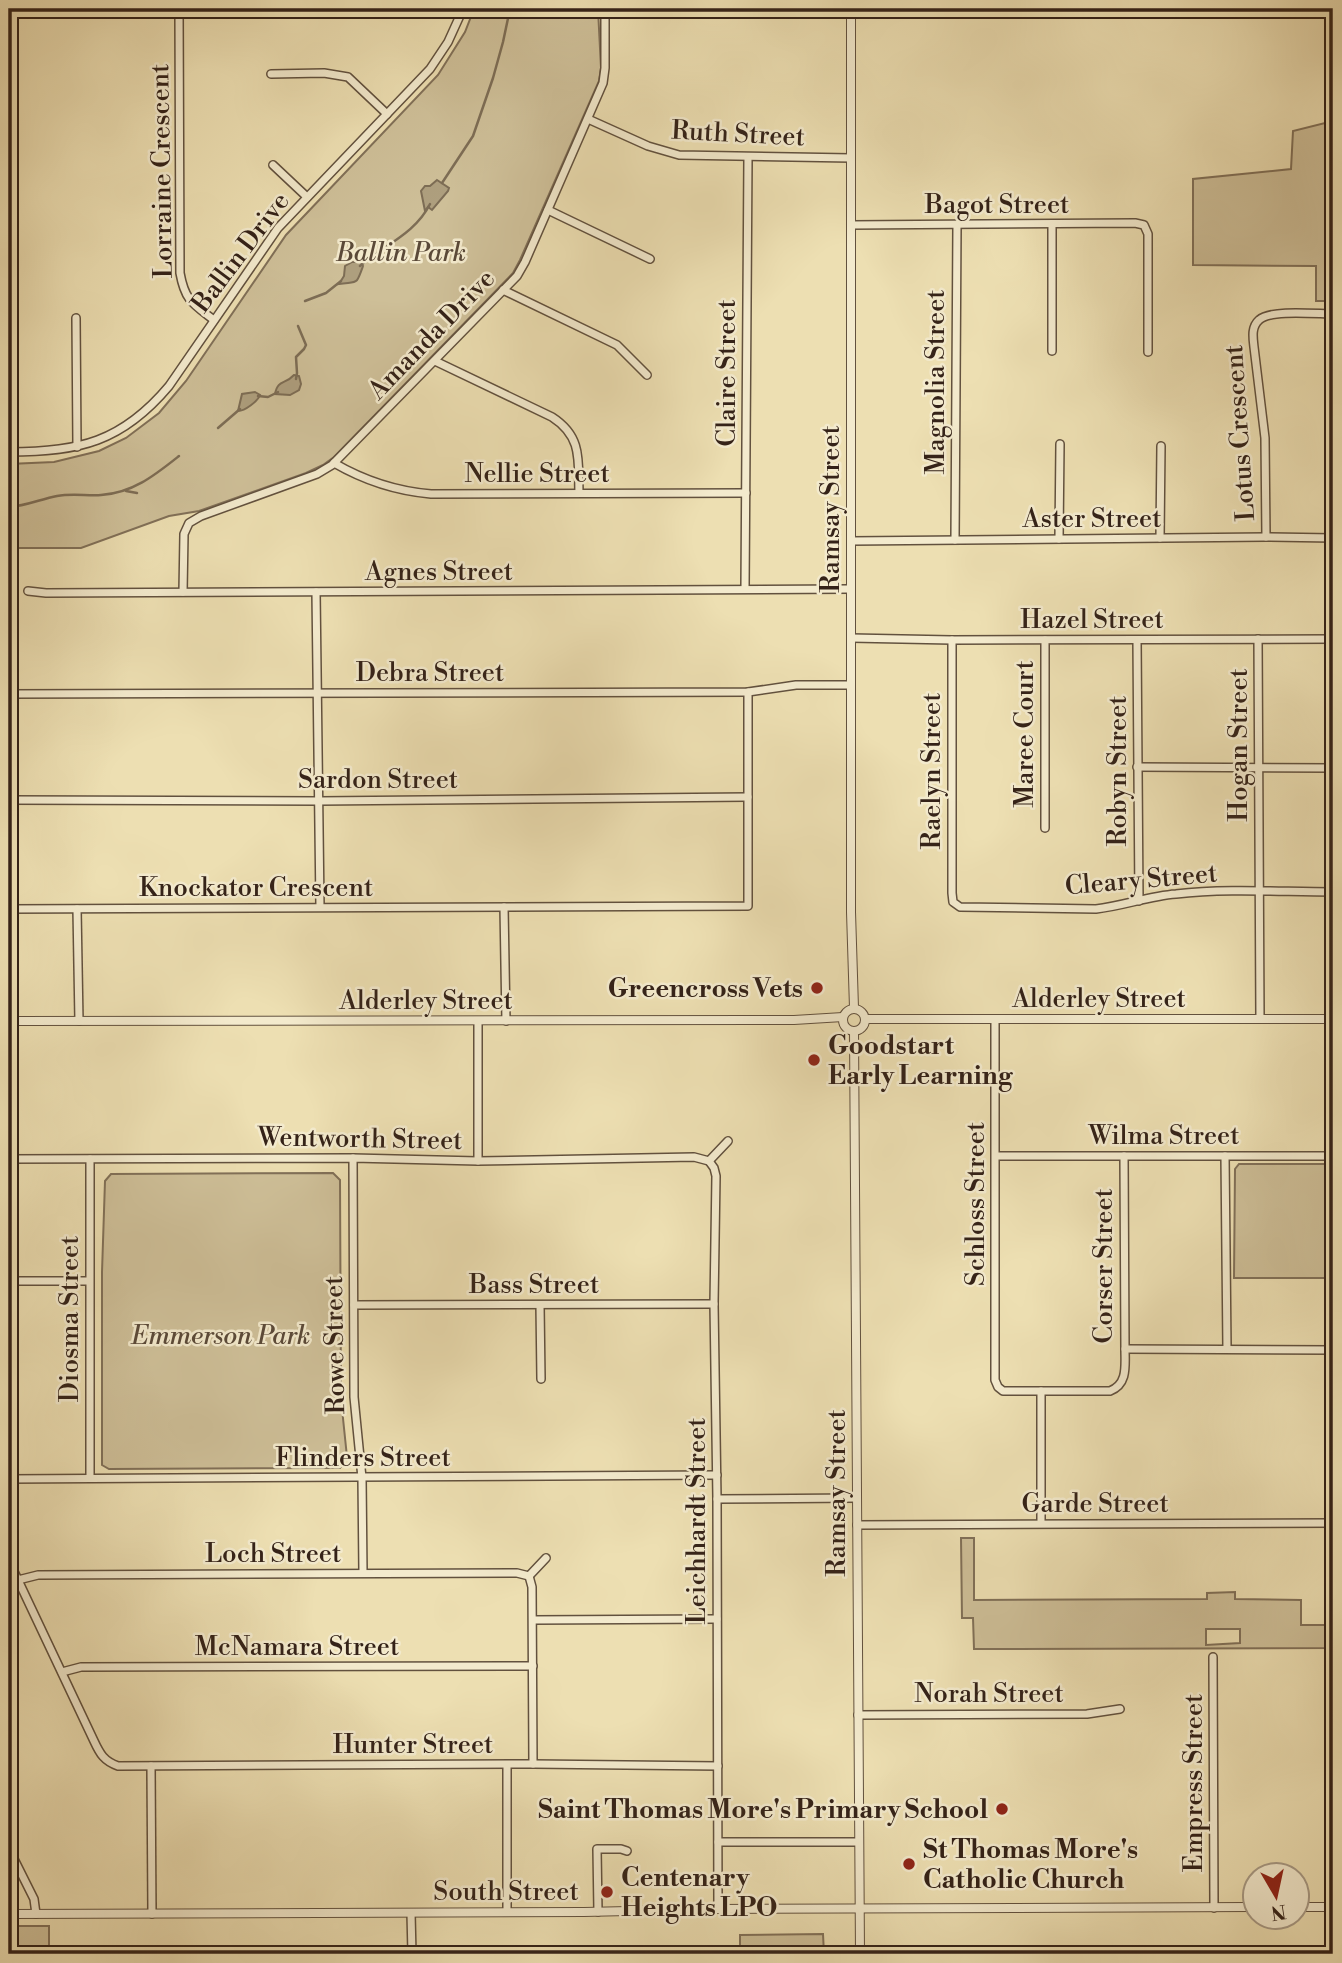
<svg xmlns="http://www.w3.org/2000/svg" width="1342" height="1963" font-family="'Libre Bodoni',serif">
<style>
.green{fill:#cebf98;stroke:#817058;stroke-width:2;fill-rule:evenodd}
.water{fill:#ae9f7e;stroke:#7d6d55;stroke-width:2}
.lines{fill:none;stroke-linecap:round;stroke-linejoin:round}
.stream{stroke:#7d6d55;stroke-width:2.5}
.minor-casing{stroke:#62513e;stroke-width:10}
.tertiary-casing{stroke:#62513e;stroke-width:10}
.minor{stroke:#f3eacd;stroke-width:7}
.tertiary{stroke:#f3eacd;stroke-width:8}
.poi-dot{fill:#8f2418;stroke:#f3eacd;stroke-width:2.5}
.labels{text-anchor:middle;stroke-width:5;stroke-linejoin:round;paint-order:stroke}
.street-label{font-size:26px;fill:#342218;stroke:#f3eacd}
.park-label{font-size:26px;font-style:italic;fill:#5a4938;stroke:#f3eacd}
.poi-label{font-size:26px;font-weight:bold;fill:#342218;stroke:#f3eacd;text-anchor:start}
</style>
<rect width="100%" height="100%" fill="#eddfb2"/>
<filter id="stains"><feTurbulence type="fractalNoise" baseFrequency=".00286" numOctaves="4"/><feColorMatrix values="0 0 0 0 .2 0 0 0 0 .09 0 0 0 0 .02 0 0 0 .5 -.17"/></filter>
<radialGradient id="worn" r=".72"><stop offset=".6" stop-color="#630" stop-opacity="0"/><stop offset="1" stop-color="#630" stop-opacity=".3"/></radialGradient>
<g class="green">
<path d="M474,9H598L601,68L599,81L520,260L513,273L334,457L323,465L306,473L199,511L169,516L81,548H9V464L54,462L99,451L126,438L159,413L186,381L286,235L438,75L465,32Z"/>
<path d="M1333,121V301H1316V266L1193,265V179L1291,169L1293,131Z"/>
<path d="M1239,1164H1333V1278H1234L1235,1169Z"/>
<path d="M333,1173L340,1180L341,1399L347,1457L340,1468L109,1469L102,1465V1272L105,1181L111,1174Z"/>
<path d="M961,1538H974V1600L1207,1599V1593L1235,1592V1599L1301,1600V1625H1333V1648L974,1649L973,1618H962ZM1206,1629H1240V1643L1206,1645Z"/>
<rect x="9" y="1926" width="40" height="28"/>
<path d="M823,1934L824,1954H740V1935Z"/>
</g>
<g class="water">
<path d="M437,180L449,188L448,191L432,210L428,207L425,211L421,191L425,186H430Z"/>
<path d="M352,262H360L363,266C356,286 358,281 339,284L344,276L345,266Z"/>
<path d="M294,375L299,376L301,384L299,390L290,395L275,394C278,379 285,385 294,375Z"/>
<path d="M255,392L260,395C258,401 245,411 238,411L242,394Z"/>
</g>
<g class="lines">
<g class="stream">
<path d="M442,183L473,136L493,78L503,42L510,9"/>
<path d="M360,266C384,245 415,234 430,204"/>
<path d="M305,301L326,293L341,281"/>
<path d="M296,379L297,373L296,357L304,349L306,345L298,326"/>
<path d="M258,396L268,397L278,392"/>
<path d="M218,428L240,409"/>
<path d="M126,491L137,493"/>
<path d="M9,507C26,506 41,499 57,496C72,493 87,496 101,495C133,493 155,475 179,456"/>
</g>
<defs>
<g id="minor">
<path d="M179,9L180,273C185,301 193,304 214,320"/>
<path d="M605,13L733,14L748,9"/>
<path d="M271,74L324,73L348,77L387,114"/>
<path d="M588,119L648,146L679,155L851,158"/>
<path d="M273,165L307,197"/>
<path d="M548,210L650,259"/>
<path d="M851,225L1135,223L1144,225L1148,234V352"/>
<path d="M503,290L617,345L647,375"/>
<path d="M76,318L77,447"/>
<path d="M1052,351V225"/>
<path d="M435,361L552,417C583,437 578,461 579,493"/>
<path d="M9,452C79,452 122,442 169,386L278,228L430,69L448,42L463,9"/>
<path d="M334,463C365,481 396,491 431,494L746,493"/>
<path d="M1266,537L1265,438L1254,347C1253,338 1251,327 1259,320C1271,309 1317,314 1333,314"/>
<path d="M1160,538L1161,446"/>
<path d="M1059,539L1060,444"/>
<path d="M955,540L957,225"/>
<path d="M851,541L1266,537L1333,538"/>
<path d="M745,589L748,157"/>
<path d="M28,591L46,593L851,589"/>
<path d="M183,592L184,534L189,523L201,516L317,474L332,465L517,276L525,262L603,83L605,68V9"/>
<path d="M316,592L320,907"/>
<path d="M851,638L952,640L1333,639"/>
<path d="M1258,639L1260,1019"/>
<path d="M952,640V893L953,902L960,907L1096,909C1123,906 1149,896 1176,894C1228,888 1281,892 1333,892"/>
<path d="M1045,640V828"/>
<path d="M1137,640L1139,901"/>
<path d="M9,694L748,692L796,685H851"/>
<path d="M1137,767L1333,768"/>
<path d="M9,800L319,801L748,797"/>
<path d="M504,907L506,1021"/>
<path d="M9,909L748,906V692"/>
<path d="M77,909L79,1021"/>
<path d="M995,1019V1380L998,1387L1003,1391H1110C1128,1384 1125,1366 1125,1349L1124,1156"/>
<path d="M478,1021V1161"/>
<path d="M996,1156H1333"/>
<path d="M1225,1156L1227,1349"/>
<path d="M353,1158L354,1397L362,1478L363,1573"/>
<path d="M9,1159L353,1158L478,1161L694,1157L709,1161"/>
<path d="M9,1281H89"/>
<path d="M354,1305L714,1304"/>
<path d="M540,1305L541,1379"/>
<path d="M1125,1349L1333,1350"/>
<path d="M90,1478V1159"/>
<path d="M9,1479L717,1475"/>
<path d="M717,1499L857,1498"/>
<path d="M1041,1523V1391"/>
<path d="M857,1525L1333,1523"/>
<path d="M9,1561L94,1741C100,1754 104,1761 118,1766L533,1764L718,1766"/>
<path d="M529,1576L532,1587L533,1764"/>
<path d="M529,1576L546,1558"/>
<path d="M18,1580L38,1575L517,1573L529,1576"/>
<path d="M533,1620L717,1619"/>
<path d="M1213,1657L1214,1908"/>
<path d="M62,1672L81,1667L533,1666"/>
<path d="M858,1715L1087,1714L1120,1709"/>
<path d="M151,1766L152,1914"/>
<path d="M718,1842H859"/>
<path d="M9,1849L34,1899L36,1914"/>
<path d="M718,1909L717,1499L714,1304L716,1176L714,1168L709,1161L728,1141"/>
<path d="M507,1912V1765"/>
<path d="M598,1912L597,1849H621L627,1851"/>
<path d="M411,1913L412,1954"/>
</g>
<g id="tertiary">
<path d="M851,9V912L854,1008"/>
<circle cx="854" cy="1020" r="11"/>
<path d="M866,1019H1333"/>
<path d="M9,1021L794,1020L843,1017"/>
<path d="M854,1031L860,1954"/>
<path d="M1296,1907H1333"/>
<path d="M9,1914L584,1912L718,1909L1254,1907"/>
</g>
</defs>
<use href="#minor" class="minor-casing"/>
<use href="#tertiary" class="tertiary-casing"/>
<use href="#minor" class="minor"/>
<use href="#tertiary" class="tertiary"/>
</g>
<g class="poi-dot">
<circle cx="817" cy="988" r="7"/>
<circle cx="814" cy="1060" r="7"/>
<circle cx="1002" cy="1809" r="7"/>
<circle cx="909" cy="1864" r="7"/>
<circle cx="607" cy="1892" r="7"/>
</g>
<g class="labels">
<g class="street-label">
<text transform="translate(738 133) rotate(3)" y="9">Ruth Street</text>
<text transform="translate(161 171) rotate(-91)" y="9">Lorraine Crescent</text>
<text x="997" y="213">Bagot Street</text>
<text transform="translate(240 252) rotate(-53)" y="9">Ballin Drive</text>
<text transform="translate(431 334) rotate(-46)" y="9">Amanda Drive</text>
<text transform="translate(726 373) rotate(-90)" y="9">Claire Street</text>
<text transform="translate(935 382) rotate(-90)" y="9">Magnolia Street</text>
<text transform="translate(1239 433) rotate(-94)" y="9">Lotus Crescent</text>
<text x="537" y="482">Nellie Street</text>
<text transform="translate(830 509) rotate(-90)" y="9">Ramsay Street</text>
<text x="1092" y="527">Aster Street</text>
<text x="439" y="580">Agnes Street</text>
<text x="1092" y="628">Hazel Street</text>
<text x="430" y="681">Debra Street</text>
<text transform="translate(1024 734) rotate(-90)" y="9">Maree Court</text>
<text transform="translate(1238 745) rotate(-90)" y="9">Hogan Street</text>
<text transform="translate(931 771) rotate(-90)" y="9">Raelyn Street</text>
<text transform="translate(1117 771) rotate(-90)" y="9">Robyn Street</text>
<text x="378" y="788">Sardon Street</text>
<text transform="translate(1141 879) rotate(-5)" y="9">Cleary Street</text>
<text x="256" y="896">Knockator Crescent</text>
<text x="1099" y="1007">Alderley Street</text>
<text x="426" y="1009">Alderley Street</text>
<text x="1164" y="1144">Wilma Street</text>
<text transform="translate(360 1138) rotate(1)" y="9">Wentworth Street</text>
<text transform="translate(975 1204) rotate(-90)" y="9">Schloss Street</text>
<text transform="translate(1103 1266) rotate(-90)" y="9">Corser Street</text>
<text x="534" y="1293">Bass Street</text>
<text transform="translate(69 1319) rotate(-90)" y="9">Diosma Street</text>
<text transform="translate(334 1345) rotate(-91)" y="9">Rowe Street</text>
<text x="363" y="1466">Flinders Street</text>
<text transform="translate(836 1493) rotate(-90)" y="9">Ramsay Street</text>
<text x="1095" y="1512">Garde Street</text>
<text transform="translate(696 1521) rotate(-90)" y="9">Leichhardt Street</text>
<text x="273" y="1562">Loch Street</text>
<text x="297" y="1655">McNamara Street</text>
<text x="989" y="1702">Norah Street</text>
<text x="413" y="1753">Hunter Street</text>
<text transform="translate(1193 1783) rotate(-90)" y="9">Empress Street</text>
<text x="506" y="1900">South Street</text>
</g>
<g class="park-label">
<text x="401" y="261">Ballin Park</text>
<text x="221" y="1344">Emmerson Park</text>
</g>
<g class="poi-label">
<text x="803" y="997" text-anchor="end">Greencross Vets</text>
<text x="828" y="1054">Goodstart<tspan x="828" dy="30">Early Learning</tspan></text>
<text x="988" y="1818" text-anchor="end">Saint Thomas More's Primary School</text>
<text x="923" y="1858">St Thomas More's<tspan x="923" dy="30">Catholic Church</tspan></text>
<text x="621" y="1886">Centenary<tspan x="621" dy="30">Heights LPO</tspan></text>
</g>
</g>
<rect width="1342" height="1963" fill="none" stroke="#eddfb2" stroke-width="35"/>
<rect x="10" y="10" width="1321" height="1942" fill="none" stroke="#342218" stroke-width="3.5"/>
<rect x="18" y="18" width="1307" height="1928" fill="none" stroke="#342218" stroke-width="2"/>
<g transform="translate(1276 1896) rotate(171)"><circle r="33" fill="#f3eacd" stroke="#a79a85" stroke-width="2"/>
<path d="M0-5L12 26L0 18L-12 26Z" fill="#8f2418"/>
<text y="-10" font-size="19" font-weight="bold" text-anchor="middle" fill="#342218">N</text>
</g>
<rect width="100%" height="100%" filter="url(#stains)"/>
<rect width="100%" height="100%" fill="url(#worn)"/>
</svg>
